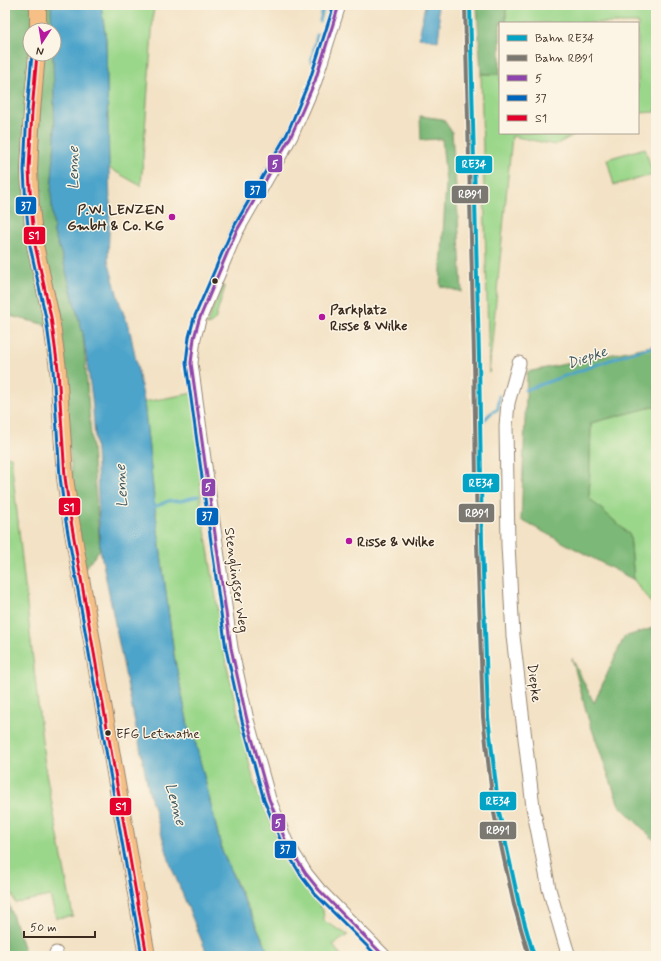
<svg xmlns="http://www.w3.org/2000/svg" width="661" height="961" font-family="Mynerve,sans-serif">
<style>
.green{fill:#9bd78b;stroke:#6b8054}
.forest{fill:#7cb877;stroke:#5c714a}
.water{fill:#4ea4ca;stroke:#446774}
.lines{fill:none;stroke-linecap:round;stroke-linejoin:round}
.stream{stroke:#4ea4ca;stroke-width:3}
.minor-casing{stroke:#978672;stroke-width:15}
.major-casing{stroke:#978672;stroke-width:18}
.minor{stroke:#fff;stroke-width:13}
.major{stroke:#f5bf86;stroke-width:16}
.bus-1-casing{stroke:#fcf5e5;stroke-width:6}
.bus-2-casing{stroke:#fcf5e5;stroke-width:6}
.bus-3-casing{stroke:#fcf5e5;stroke-width:6}
.bus-1{stroke:#8e44ad;stroke-width:3}
.bus-2{stroke:#0065bd;stroke-width:3}
.bus-3{stroke:#e4002b;stroke-width:3}
.rail-1-casing{stroke:#fcf5e5;stroke-width:7}
.rail-2-casing{stroke:#fcf5e5;stroke-width:7}
.rail-1{stroke:#03a3c5;stroke-width:4}
.rail-2{stroke:#7b7872;stroke-width:4}
.poi-dot{fill:#b5179e;stroke:#fcf5e5;stroke-width:1.5}
.bus-dot{fill:#3b2a1e;stroke:#fcf5e5;stroke-width:1.5}
.labels{text-anchor:middle;stroke-width:3;stroke-linejoin:round;paint-order:stroke}
.bus-label{font-size:13px;fill:#3b2a1e;stroke:#fcf5e5;text-anchor:start}
.poi-label{font-size:14px;font-weight:bold;fill:#3b2a1e;stroke:#fcf5e5;text-anchor:start}
.street-label{font-size:14px;fill:#3b2a1e;stroke:#fcf5e5}
.water-label{font-size:15px;font-style:italic;fill:#435b63;stroke:#fcf5e5}
.line-badge{stroke:#fcf5e5;stroke-width:1.5}
.badge-label{font-size:11px;text-anchor:middle;font-weight:bold;fill:#fff}
</style>
<rect width="100%" height="100%" fill="#fcf5e5"/>
<filter id="ink" filterUnits="userSpaceOnUse"><feTurbulence type="fractalNoise" baseFrequency=".025" numOctaves="2"/><feDisplacementMap in="SourceGraphic" scale="8" xChannelSelector="R" yChannelSelector="G"/><feConvolveMatrix kernelMatrix="1 2 1 2 8 2 1 2 1" color-interpolation-filters="sRGB"/></filter>
<filter id="wash" filterUnits="userSpaceOnUse"><feTurbulence type="fractalNoise" baseFrequency=".012" numOctaves="4" result="noise"/><feDisplacementMap in="SourceGraphic" scale="16" xChannelSelector="R" yChannelSelector="G"/><feGaussianBlur stdDeviation="0.9" result="paint"/><feColorMatrix in="noise" values="0 0 0 0 0 0 0 0 0 0 0 0 0 0 0 0 0 1.4 0 .05"/><feComposite in="paint" operator="in"/></filter>
<g filter="url(#wash)">
<rect width="100%" height="100%" fill="#f3e2c5"/>
<g class="green">
<path d="M101,5H154L141,186L109,168L106,39Z"/>
<path d="M506,5H656V112L638,113V23H506Z"/>
<path d="M481,74H500V133H578L555,145L512,136L489,373Z"/>
<path d="M645,148L653,175L614,185L607,159Z"/>
<path d="M223,286L225,287L215,320L210,324L206,325Z"/>
<path d="M199,392L201,505L227,666L254,783L290,867L323,910L324,921L348,935L333,945L341,956H271L264,943L222,851L204,776L194,737L189,730L174,655L155,507L144,402Z"/>
<path d="M656,406V603L650,602L634,580L630,535L589,498L591,423Z"/>
<path d="M5,456L11,457L31,642L45,767L73,916L56,918L50,896L15,903L5,873Z"/>
</g>
<g class="forest">
<path d="M5,5H51L52,30H30V54H53L55,140L51,193L54,233L62,256L73,298L83,334L100,549L85,569L75,510L59,328L6,315L5,323Z"/>
<path d="M477,5H506V23H500V74H481Z"/>
<path d="M420,116L443,119L452,132L458,216L462,292L440,286L446,183L442,139L421,140Z"/>
<path d="M656,345V406L591,423L589,498L630,535L634,580L521,520L527,372Z"/>
<path d="M656,627V842L619,805L588,718L572,658L594,703L624,637Z"/>
<path d="M5,893L26,956H5Z"/>
</g>
<g class="water">
<path d="M51,5H101L106,39L110,208L108,260L119,301L130,331L144,401L155,507L174,655L189,730L194,737L204,776L222,851L238,888L271,956H208L171,866L149,792L100,549L97,466L92,398L83,334L73,298L62,256L54,233L51,193L55,140L53,54H54V30H52Z"/>
<path d="M425,5H437L440,24L438,41L419,38Z"/>
</g>
<g class="lines">
<g class="stream">
<path d="M320,21L324,5"/>
<path d="M311,62L317,35"/>
<path d="M525,390L630,353L656,346"/>
<path d="M484,420L491,413L498,409L499,396"/>
<path d="M152,508L168,501H180L198,496"/>
</g>
</g>
</g>
<g filter="url(#ink)">
<g class="lines">
<defs>
<g id="minor">
<path d="M339,5L315,81L303,109L291,136L236,232L199,320L194,338L191,363L204,459L231,648L247,720L269,799L286,842L306,874L319,890L384,956"/>
<path d="M519,363L508,403L506,426L508,545L513,636L533,807L549,889L566,947L569,956"/>
<path d="M56,953V956"/>
</g>
<g id="major">
<path d="M38,5V30"/>
<path d="M37,54L32,111L29,170L31,206L35,245L51,317L58,369L65,477L71,521L147,956"/>
</g>
</defs>
<use href="#minor" class="minor-casing"/>
<use href="#major" class="major-casing"/>
<use href="#minor" class="minor"/>
<use href="#major" class="major"/>
<defs>
<path id="bus-1" d="M339,5L315,81L303,109L291,136L236,232L199,320L194,338L191,363L231,648L247,720L269,799L286,842L306,874L319,890L384,956"/>
<g id="bus-2">
<path d="M334,5L310,79L287,134L232,230L194,318L189,337L186,363L226,649L242,721L264,800L282,844L302,877L315,894L377,956"/>
<path d="M32,54L27,111L24,170L26,206L30,246L46,318L53,369L60,477L66,522L142,956"/>
</g>
<path id="bus-3" d="M37,54L32,111L29,170L31,206L35,245L51,317L58,369L65,477L71,521L147,956"/>
</defs>
<use href="#bus-1" class="bus-1-casing"/>
<use href="#bus-2" class="bus-2-casing"/>
<use href="#bus-3" class="bus-3-casing"/>
<use href="#bus-1" class="bus-1"/>
<use href="#bus-2" class="bus-2"/>
<use href="#bus-3" class="bus-3"/>
<defs>
<path id="rail-1" d="M470,5L479,356L482,542L488,717L499,812L519,904L534,956"/>
<path id="rail-2" d="M465,5L474,356L477,542L483,717L494,813L514,905L529,956"/>
</defs>
<use href="#rail-1" class="rail-1-casing"/>
<use href="#rail-2" class="rail-2-casing"/>
<use href="#rail-1" class="rail-1"/>
<use href="#rail-2" class="rail-2"/>
</g>
</g>
<g class="poi-dot">
<circle cx="172" cy="217" r="4"/>
<circle cx="322" cy="317" r="4"/>
<circle cx="349" cy="541" r="4"/>
</g>
<g class="bus-dot">
<circle cx="215" cy="281" r="3.5"/>
<circle cx="108" cy="733" r="3.5"/>
</g>
<g class="labels">
<g class="bus-label">
<text x="116" y="738">EFG Letmathe</text>
</g>
<g class="poi-label">
<text x="164" y="214" text-anchor="end">P.W. LENZEN<tspan x="164" dy="16">GmbH &amp; Co. KG</tspan></text>
<text x="330" y="314">Parkplatz<tspan x="330" dy="16">Risse &amp; Wilke</tspan></text>
<text x="357" y="546">Risse &amp; Wilke</text>
</g>
<g class="street-label">
<text transform="translate(237 580) rotate(82)" y="5">Stenglingser Weg</text>
<text transform="translate(535 683) rotate(83)" y="5">Diepke</text>
</g>
<g class="water-label">
<text transform="translate(73 168) rotate(-90)" y="5">Lenne</text>
<text transform="translate(587 357) rotate(-19)" y="5">Diepke</text>
<text transform="translate(121 486) rotate(-93)" y="5">Lenne</text>
<text transform="translate(176 804) rotate(75)" y="5">Lenne</text>
</g>
</g>
<g class="line-badge">
<rect x="267" y="154" width="16" height="19" rx="4" fill="#8e44ad"/>
<rect x="455" y="155" width="38" height="19" rx="4" fill="#03a3c5"/>
<rect x="244" y="180" width="23" height="19" rx="4" fill="#0065bd"/>
<rect x="451" y="185" width="38" height="19" rx="4" fill="#7b7872"/>
<rect x="15" y="196" width="22" height="19" rx="4" fill="#0065bd"/>
<rect x="23" y="226" width="23" height="19" rx="4" fill="#e4002b"/>
<rect x="462" y="473" width="38" height="20" rx="4" fill="#03a3c5"/>
<rect x="201" y="478" width="15" height="19" rx="4" fill="#8e44ad"/>
<rect x="58" y="497" width="23" height="19" rx="4" fill="#e4002b"/>
<rect x="458" y="503" width="37" height="20" rx="4" fill="#7b7872"/>
<rect x="196" y="507" width="23" height="19" rx="4" fill="#0065bd"/>
<rect x="479" y="791" width="38" height="20" rx="4" fill="#03a3c5"/>
<rect x="109" y="797" width="23" height="19" rx="4" fill="#e4002b"/>
<rect x="271" y="813" width="15" height="19" rx="4" fill="#8e44ad"/>
<rect x="479" y="821" width="38" height="19" rx="4" fill="#7b7872"/>
<rect x="274" y="840" width="23" height="19" rx="4" fill="#0065bd"/>
</g>
<g class="badge-label">
<text x="275" y="168">5</text>
<text x="474" y="168">RE34</text>
<text x="255" y="194">37</text>
<text x="470" y="198">RB91</text>
<text x="26" y="210">37</text>
<text x="34" y="239">S1</text>
<text x="481" y="487">RE34</text>
<text x="208" y="491">5</text>
<text x="69" y="511">S1</text>
<text x="477" y="517">RB91</text>
<text x="207" y="520">37</text>
<text x="498" y="805">RE34</text>
<text x="121" y="810">S1</text>
<text x="278" y="827">5</text>
<text x="498" y="834">RB91</text>
<text x="285" y="853">37</text>
</g>
<rect width="661" height="961" fill="none" stroke="#fcf5e5" stroke-width="20"/>
<rect x="499" y="22" width="140" height="112" fill="#fcf5e5" stroke="#afa495"/>
<rect x="507" y="35" width="20" height="6" fill="#03a3c5" stroke="#afa495"/>
<text x="535" y="42" font-size="12" fill="#3b2a1e">Bahn RE34</text>
<rect x="507" y="55" width="20" height="6" fill="#7b7872" stroke="#afa495"/>
<text x="535" y="62" font-size="12" fill="#3b2a1e">Bahn RB91</text>
<rect x="507" y="75" width="20" height="6" fill="#8e44ad" stroke="#afa495"/>
<text x="535" y="82" font-size="12" fill="#3b2a1e">5</text>
<rect x="507" y="95" width="20" height="6" fill="#0065bd" stroke="#afa495"/>
<text x="535" y="102" font-size="12" fill="#3b2a1e">37</text>
<rect x="507" y="115" width="20" height="6" fill="#e4002b" stroke="#afa495"/>
<text x="535" y="122" font-size="12" fill="#3b2a1e">S1</text>
<g transform="translate(42 42) rotate(192)"><circle r="19" fill="#fcf5e5" stroke="#afa495"/>
<path d="M0-3L7 15L0 10L-7 15Z" fill="#b5179e"/>
<text y="-6" font-size="11" font-weight="bold" text-anchor="middle" fill="#3b2a1e">N</text>
</g>
<path d="M24 931v6h71v-6" fill="none" stroke="#3b2a1e" stroke-width="2"/>
<text x="30" y="931" font-size="12" fill="#3b2a1e" stroke="#fcf5e5" stroke-width="3" paint-order="stroke">50 m</text>
</svg>
